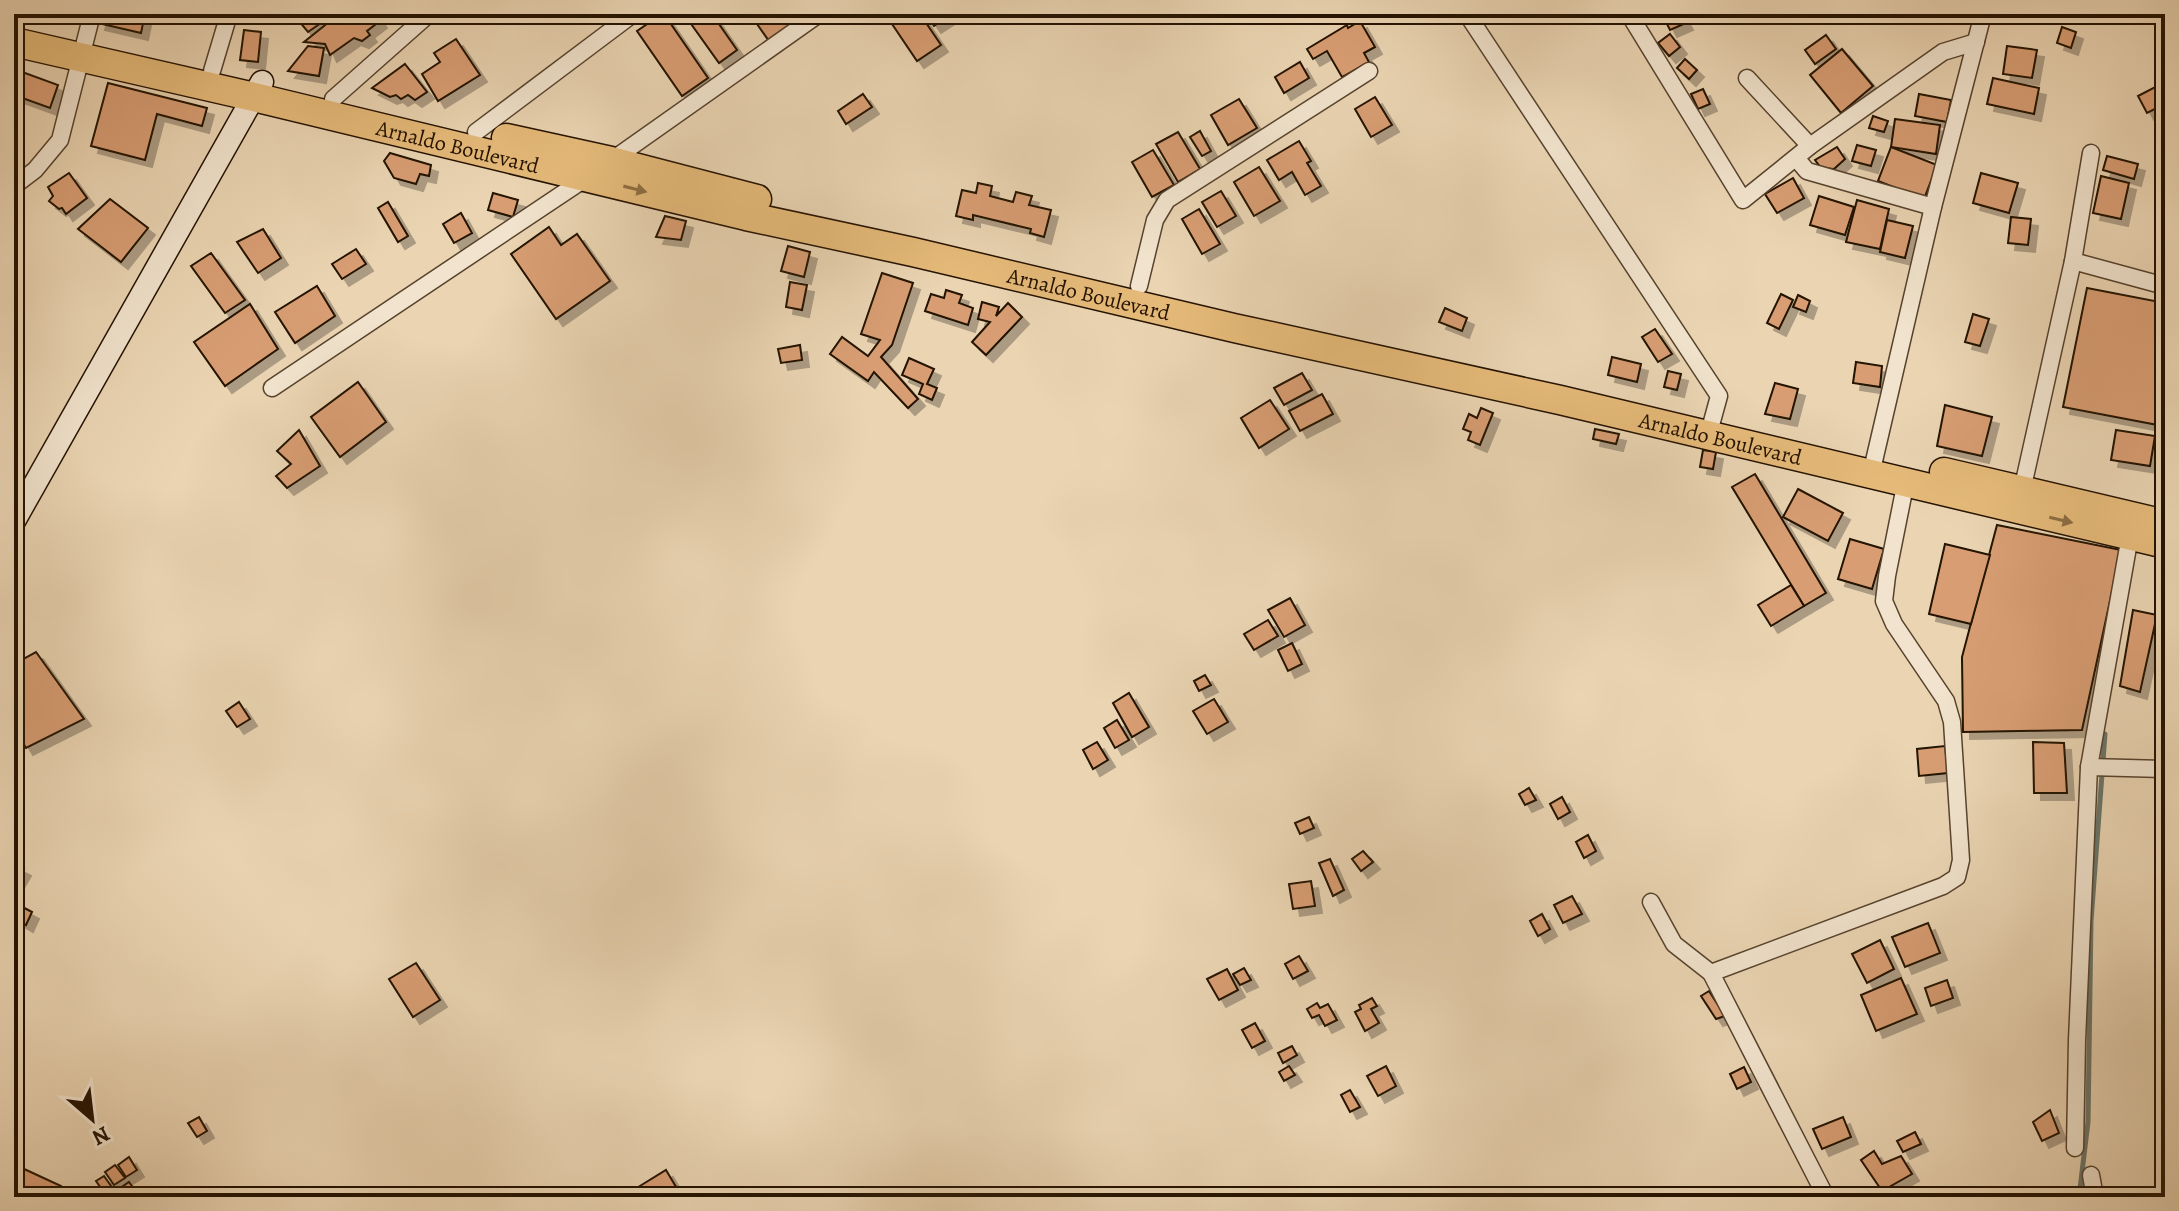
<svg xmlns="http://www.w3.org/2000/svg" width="2179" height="1211" font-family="Alegreya,serif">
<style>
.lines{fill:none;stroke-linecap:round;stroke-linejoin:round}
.stream{stroke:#6a756b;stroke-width:5}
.building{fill:#d89d73;stroke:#241201;stroke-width:2;filter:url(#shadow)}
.street-casing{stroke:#56422d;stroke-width:19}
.secondary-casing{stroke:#241201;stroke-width:25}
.highway-casing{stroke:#241201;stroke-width:31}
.street{stroke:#f1e3cd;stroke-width:16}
.secondary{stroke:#f1e3cd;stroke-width:22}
.highway{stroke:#e5ba79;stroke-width:28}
.oneway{fill:#8e6e43}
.labels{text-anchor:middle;stroke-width:6;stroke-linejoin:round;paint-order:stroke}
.street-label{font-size:22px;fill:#241201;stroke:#f1e3cd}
</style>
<defs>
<filter id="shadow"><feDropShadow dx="7" dy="7" stdDeviation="0" flood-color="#0004"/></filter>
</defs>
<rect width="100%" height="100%" fill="#ead4b2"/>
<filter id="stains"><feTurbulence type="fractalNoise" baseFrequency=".0025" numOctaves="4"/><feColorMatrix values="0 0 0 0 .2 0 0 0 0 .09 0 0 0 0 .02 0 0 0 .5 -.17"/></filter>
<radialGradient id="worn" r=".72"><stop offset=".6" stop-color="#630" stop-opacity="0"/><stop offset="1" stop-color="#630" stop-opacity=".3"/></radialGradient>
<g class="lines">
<path class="stream" d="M2079,1197L2088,1122L2091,921L2105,734"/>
</g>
<g class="building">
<path d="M101,14H145L141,33L98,23Z"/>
<path d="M293,14H334L308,32Z"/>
<path d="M339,14H383L378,18L380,21L367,31L370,35L362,41L354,38L330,55L325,44L304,42Z"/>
<path d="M662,14H664L708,78L682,96L637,31Z"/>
<path d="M684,14H712L737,50L719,63Z"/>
<path d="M750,14H798L801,19L769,41Z"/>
<path d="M900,14H920L941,45L917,61L890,21Z"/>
<path d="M926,14H953L934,26Z"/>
<path d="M1662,14H1681L1686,23L1670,30Z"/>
<path d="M1360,21L1375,47L1364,53L1369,62L1342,77L1327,51L1313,59L1307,49L1347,25L1348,28Z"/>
<path d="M2062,27L2076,32L2071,48L2057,43Z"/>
<path d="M244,30L261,32L258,62L240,60Z"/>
<path d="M1670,34L1680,47L1669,56L1658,43Z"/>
<path d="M1826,35L1836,49L1815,64L1805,50Z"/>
<path d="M456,39L480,75L438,101L422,74L440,62L434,53Z"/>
<path d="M308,46L324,48L319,76L288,71Z"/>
<path d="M2007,46L2037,50L2032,78L2003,74Z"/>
<path d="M1842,49L1873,86L1841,113L1810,75Z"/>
<path d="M1685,59L1697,70L1689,79L1677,68Z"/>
<path d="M1300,62L1309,78L1284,93L1275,77Z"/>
<path d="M405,64L427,92L415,100L408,95L401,99L396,95L390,97L372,88Z"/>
<path d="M14,69L58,85L50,108L14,95Z"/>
<path d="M1993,78L2039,88L2034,114L1987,104Z"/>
<path d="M108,83L207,108L202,126L157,114L145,160L91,146Z"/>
<path d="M2161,84L2165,92V104L2147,113L2138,96Z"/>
<path d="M1703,89L1710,104L1698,109L1691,94Z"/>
<path d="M863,94L872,107L846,124L838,111Z"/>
<path d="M1919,94L1951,100L1947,122L1915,116Z"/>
<path d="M1375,97L1392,125L1371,137L1355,109Z"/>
<path d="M1239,99L1257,128L1228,145L1211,115Z"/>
<path d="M1873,116L1888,121L1884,132L1869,128Z"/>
<path d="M1895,119L1940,125L1936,154L1891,147Z"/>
<path d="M1200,131L1211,151L1202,156L1190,137Z"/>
<path d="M1178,132L1200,169L1178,182L1156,144Z"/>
<path d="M1299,141L1311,161L1307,163L1321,186L1305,195L1292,172L1279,180L1267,160Z"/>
<path d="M1857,145L1876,150L1871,166L1852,161Z"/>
<path d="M1837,147L1845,159L1834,169L1821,168L1815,160Z"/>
<path d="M1891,147L1937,165L1924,199L1878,181Z"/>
<path d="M1153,150L1174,185L1152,197L1132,162Z"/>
<path d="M390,153L431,165L429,176L420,174L416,184L394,178L384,161Z"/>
<path d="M2107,156L2138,164L2134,179L2103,170Z"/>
<path d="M1259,167L1280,201L1254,216L1234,182Z"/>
<path d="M69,173L87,198L66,214L62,208L59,209L49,201L53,196L48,187Z"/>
<path d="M1981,173L2018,183L2009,213L1973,203Z"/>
<path d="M2101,176L2129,183L2121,219L2093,213Z"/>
<path d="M1793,178L1804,198L1777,213L1765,194Z"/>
<path d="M978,183L992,186L990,196L1013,202L1016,192L1032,196L1029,205L1051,210L1044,237L1030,233L1031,229L973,215V220L956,216L962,190L976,193Z"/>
<path d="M1221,191L1236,216L1217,227L1202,202Z"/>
<path d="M493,193L518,200L513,217L488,210Z"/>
<path d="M1819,196L1854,207L1845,235L1810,225Z"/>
<path d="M110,199L148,228L121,262L78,229Z"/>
<path d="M1857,200L1889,209L1880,249L1846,242Z"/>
<path d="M388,202L408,236L398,242L378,208Z"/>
<path d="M1199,209L1220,244L1202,254L1182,219Z"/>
<path d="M461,213L472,233L454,243L443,224Z"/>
<path d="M665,216L686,221L681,240L656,237Z"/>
<path d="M2011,217L2031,219L2028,245L2008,243Z"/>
<path d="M1887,220L1913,226L1905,258L1880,252Z"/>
<path d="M549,227L561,245L577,234L610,281L556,319L511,254Z"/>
<path d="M263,229L281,258L258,273L237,242Z"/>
<path d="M788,246L810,252L804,277L781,271Z"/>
<path d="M356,249L366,264L342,279L332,264Z"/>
<path d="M211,253L245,300L225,313L191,266Z"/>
<path d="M882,273L913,283L892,345L881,357L918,399L908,408L874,372L868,381L830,354L842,337L868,356L880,340L861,334Z"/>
<path d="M790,282L807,285L802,310L786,307Z"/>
<path d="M317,286L335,316L295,343L275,312Z"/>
<path d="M2087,288L2165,303V416L2163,426L2063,407Z"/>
<path d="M946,290L962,295L959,303L973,308L968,325L925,311L931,294L944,298Z"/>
<path d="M1781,294L1793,300L1779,329L1767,323Z"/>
<path d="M1798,295L1810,301L1806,312L1793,307Z"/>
<path d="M982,302L999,307L996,316L1008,303L1022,317L986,355L972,342L990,322L978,319Z"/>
<path d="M250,304L278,349L225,386L194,342Z"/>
<path d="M1445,308L1467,318L1462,331L1439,322Z"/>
<path d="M1973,314L1989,319L1980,346L1965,342Z"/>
<path d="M1655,329L1672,354L1658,362L1642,337Z"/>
<path d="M800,345L802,360L781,363L778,349Z"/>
<path d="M1612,357L1641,364L1637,382L1608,375Z"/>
<path d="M909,358L934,369L927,384L937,388L932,400L919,394L923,384L902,375Z"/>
<path d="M1856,362L1882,366L1880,387L1853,383Z"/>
<path d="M1668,371L1681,374L1677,390L1664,387Z"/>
<path d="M1302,373L1312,390L1284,405L1274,388Z"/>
<path d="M358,382L386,422L340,457L311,417Z"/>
<path d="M1775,383L1798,389L1790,419L1765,414Z"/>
<path d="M1322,394L1333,414L1300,431L1289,411Z"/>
<path d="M1270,400L1289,429L1259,448L1241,418Z"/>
<path d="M1945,405L1992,417L1982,456L1937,446Z"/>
<path d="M1481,408L1493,413L1480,445L1468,440L1471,432L1463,429L1469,414L1477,418Z"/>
<path d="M1595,429L1619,434L1616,444L1593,439Z"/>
<path d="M299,430L320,466L287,488L276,476L291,464L277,451Z"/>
<path d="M2116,430L2155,436L2150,466L2111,460Z"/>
<path d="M1703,450L1716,452L1713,469L1700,467Z"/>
<path d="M1755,474L1826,593L1804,606L1732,487Z"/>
<path d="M1798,489L1843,513L1828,541L1783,517Z"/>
<path d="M1997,525L2121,550L2082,730L1963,732L1962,657Z"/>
<path d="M1850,539L1884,549L1872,589L1838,579Z"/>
<path d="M1945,544L1990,555L1971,624L1929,614Z"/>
<path d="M1791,585L1804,606L1771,626L1758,605Z"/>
<path d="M1290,598L1305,625L1284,637L1268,610Z"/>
<path d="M2133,610L2157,615L2140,692L2120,686Z"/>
<path d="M1268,620L1278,636L1254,650L1244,634Z"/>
<path d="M1292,643L1302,664L1288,671L1278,650Z"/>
<path d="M36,652L84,719L26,748L14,728V664Z"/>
<path d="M1205,675L1211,685L1199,691L1194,681Z"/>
<path d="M1129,693L1149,727L1132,737L1113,703Z"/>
<path d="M1214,699L1228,722L1207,734L1193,711Z"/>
<path d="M239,702L250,719L237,727L226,711Z"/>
<path d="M1117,720L1129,740L1115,748L1104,728Z"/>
<path d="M1097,742L1108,760L1093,769L1083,750Z"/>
<path d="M2033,742L2064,743L2067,793H2034Z"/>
<path d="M1945,746L1948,773L1919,776L1917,749Z"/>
<path d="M1529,788L1536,800L1525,805L1519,794Z"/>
<path d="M1562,797L1570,812L1558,819L1550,804Z"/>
<path d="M1309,817L1314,828L1300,834L1295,823Z"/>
<path d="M1588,835L1596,851L1584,858L1576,842Z"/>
<path d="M1363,851L1373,862L1361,871L1352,859Z"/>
<path d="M1330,859L1344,890L1333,896L1319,863Z"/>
<path d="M14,864L24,869L14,886Z"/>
<path d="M1311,881L1315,906L1293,909L1289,884Z"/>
<path d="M1572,896L1582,914L1563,923L1554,905Z"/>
<path d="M15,903L32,912L26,925L14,918Z"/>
<path d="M1542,914L1550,929L1538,936L1530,921Z"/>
<path d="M1928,923L1940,953L1905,967L1892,937Z"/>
<path d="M1880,940L1894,969L1867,983L1852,954Z"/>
<path d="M1299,956L1308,971L1293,979L1285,964Z"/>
<path d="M416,963L440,1000L413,1017L389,979Z"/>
<path d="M1244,968L1251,980L1240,985L1233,974Z"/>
<path d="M1227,969L1238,990L1219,1000L1207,979Z"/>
<path d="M1901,978L1917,1014L1876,1031L1861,995Z"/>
<path d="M1947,980L1953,998L1931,1006L1925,988Z"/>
<path d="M1709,991L1725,1016L1716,1019L1701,996Z"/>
<path d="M1372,998L1377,1006L1371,1009L1379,1023L1365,1031L1355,1012L1361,1009L1359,1005Z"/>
<path d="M1317,1003L1320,1008L1328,1004L1337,1020L1325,1026L1319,1015L1312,1018L1307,1009Z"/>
<path d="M1255,1023L1265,1041L1252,1048L1242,1030Z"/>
<path d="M1292,1046L1297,1055L1283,1063L1278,1053Z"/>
<path d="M1289,1066L1295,1075L1284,1081L1279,1072Z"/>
<path d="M1386,1066L1396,1086L1378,1096L1367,1076Z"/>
<path d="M1744,1067L1751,1082L1737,1089L1730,1074Z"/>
<path d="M1350,1090L1360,1107L1350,1112L1341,1095Z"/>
<path d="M2050,1110L2059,1133L2042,1141L2033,1122Z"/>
<path d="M199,1117L207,1131L197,1137L188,1123Z"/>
<path d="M1843,1117L1851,1137L1822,1149L1813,1129Z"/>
<path d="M1915,1132L1921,1144L1903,1152L1897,1141Z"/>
<path d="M1874,1151L1882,1164L1901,1156L1912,1174L1882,1191L1861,1160Z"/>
<path d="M129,1157L137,1170L126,1177L118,1165Z"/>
<path d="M115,1165L125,1178L114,1185L105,1172Z"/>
<path d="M22,1168L61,1186L56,1197H14V1186Z"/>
<path d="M666,1170L682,1197H639L635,1189Z"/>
<path d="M104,1176L111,1186L103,1191L96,1181Z"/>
<path d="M129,1182L137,1193L131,1197H120L116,1191Z"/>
</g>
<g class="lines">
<defs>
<g id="street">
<path d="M1467,14L1719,396L1708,436"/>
<path d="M1629,14L1743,200L1810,146L1943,52L1976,42"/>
<path d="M212,71L229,14"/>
<path d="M1747,78L1810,146"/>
<path d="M333,99L429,14"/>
<path d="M476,132L633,14"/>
<path d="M1796,158L1807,171L1933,207"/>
<path d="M608,163L819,14"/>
<path d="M14,186L35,170L60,140L92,14"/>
<path d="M2073,261L2091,153"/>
<path d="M1139,286L1155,220L1167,200L1369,71"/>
<path d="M272,388L589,176"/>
<path d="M1871,474L1933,207L1983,14"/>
<path d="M2021,495L2073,261L2165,286"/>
<path d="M2089,767L2164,769L2165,760"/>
<path d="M1651,902L1674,944L1711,973"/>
<path d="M2075,1148L2077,1040L2089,767L2130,536"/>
<path d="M2091,1175L2095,1197"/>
<path d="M1147,1197H1150"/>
<path d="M1826,1197L1711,973L1943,886L1957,877L1961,860L1952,722L1946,701L1894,624L1884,601L1887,576L1906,481"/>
</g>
<path id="secondary" d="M14,521L262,82"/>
<g id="highway">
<path id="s1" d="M14,42L254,97L746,216L913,252L1234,328L1560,400L2165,544"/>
<path d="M506,138L611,161L757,199"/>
<path d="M1944,472L2165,524"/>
</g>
</defs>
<use href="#street" class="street-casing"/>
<use href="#secondary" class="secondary-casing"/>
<use href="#highway" class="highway-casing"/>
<use href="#street" class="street"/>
<use href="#secondary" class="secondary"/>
<use href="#highway" class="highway"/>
</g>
<defs><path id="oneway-solid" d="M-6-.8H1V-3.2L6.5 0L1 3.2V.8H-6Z" transform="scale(2)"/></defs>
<g class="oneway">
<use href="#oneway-solid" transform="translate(635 189) rotate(14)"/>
<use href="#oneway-solid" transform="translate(2061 520) rotate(13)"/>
</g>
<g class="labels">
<g class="street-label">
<text dy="8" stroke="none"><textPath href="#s1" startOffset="456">Arnaldo Boulevard</textPath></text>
<text dy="8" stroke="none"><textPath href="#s1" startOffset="1104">Arnaldo Boulevard</textPath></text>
<text dy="8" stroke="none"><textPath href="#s1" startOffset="1752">Arnaldo Boulevard</textPath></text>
</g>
</g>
<rect width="2179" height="1211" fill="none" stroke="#ead4b2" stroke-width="48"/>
<rect x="16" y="16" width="2147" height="1179" fill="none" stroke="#241201" stroke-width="4"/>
<rect x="24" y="24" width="2131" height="1163" fill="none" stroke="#241201" stroke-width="2"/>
<g transform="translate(92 1119) rotate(152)" stroke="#f1e3cd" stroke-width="6" paint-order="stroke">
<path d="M0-6L14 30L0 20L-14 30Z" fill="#241201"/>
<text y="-12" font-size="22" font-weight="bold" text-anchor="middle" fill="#241201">N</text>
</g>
<rect width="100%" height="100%" filter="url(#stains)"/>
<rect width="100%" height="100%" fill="url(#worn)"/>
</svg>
